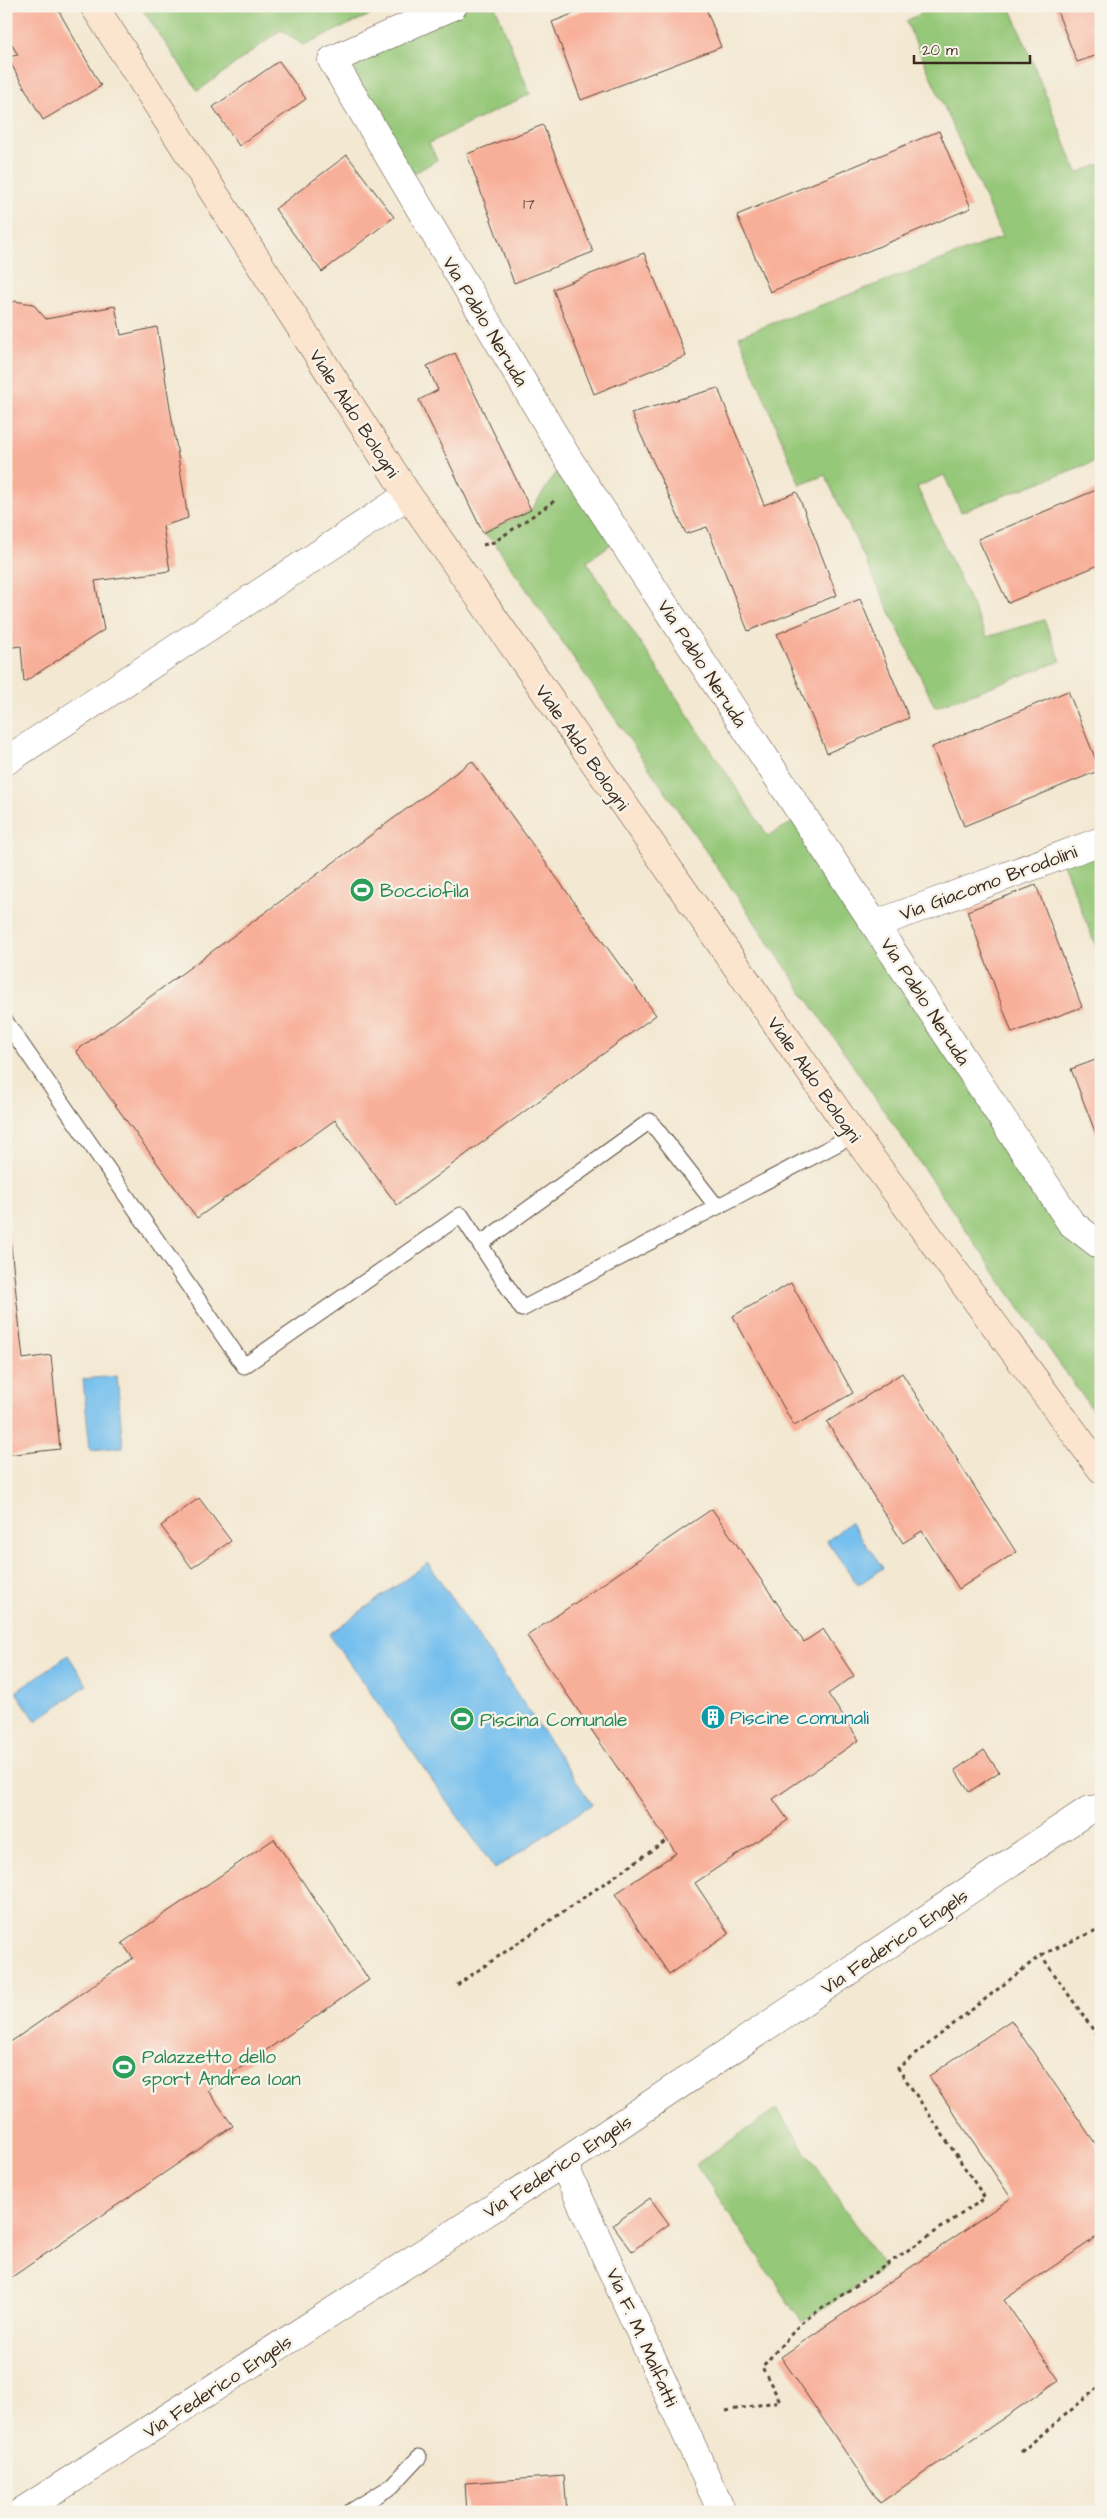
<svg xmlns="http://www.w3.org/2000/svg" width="1107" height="2518" font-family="'Architects Daughter',sans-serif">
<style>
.green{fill:#96c879;stroke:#68794c}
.water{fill:#75bfee;stroke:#587486}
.building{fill:#f8af99}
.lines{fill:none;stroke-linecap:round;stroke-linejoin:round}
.service-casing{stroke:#574639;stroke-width:17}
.minor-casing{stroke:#574639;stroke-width:29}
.secondary-casing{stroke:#574639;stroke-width:29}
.path{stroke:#574639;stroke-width:3;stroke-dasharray:4 4;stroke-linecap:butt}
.service{stroke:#fff;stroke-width:15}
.minor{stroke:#fff;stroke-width:28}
.secondary{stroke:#fbe5cf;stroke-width:28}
.labels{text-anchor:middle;stroke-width:5;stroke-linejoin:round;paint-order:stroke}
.number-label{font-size:16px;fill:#6a4b3d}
.street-label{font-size:19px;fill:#3b2a1e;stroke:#f7f3e8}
.leisure-label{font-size:19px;fill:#27864d;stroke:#f7f3e8;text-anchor:start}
.culture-label{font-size:19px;fill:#0d838f;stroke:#f7f3e8;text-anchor:start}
</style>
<rect width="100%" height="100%" fill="#f7f3e8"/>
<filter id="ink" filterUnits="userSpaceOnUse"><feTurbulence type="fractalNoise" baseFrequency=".02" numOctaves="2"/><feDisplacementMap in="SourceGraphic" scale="10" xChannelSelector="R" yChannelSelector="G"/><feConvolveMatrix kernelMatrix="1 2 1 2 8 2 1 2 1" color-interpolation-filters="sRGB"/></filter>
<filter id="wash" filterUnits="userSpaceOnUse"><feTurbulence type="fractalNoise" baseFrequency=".0096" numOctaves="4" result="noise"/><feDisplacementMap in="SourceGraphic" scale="20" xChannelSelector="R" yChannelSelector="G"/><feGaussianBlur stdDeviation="1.12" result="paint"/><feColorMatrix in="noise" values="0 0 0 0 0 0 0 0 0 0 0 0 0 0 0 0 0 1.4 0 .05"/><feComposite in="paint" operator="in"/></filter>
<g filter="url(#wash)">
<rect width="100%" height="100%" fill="#f3e8d2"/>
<g class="green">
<path d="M140,6H390L303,45L281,30L198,91Z"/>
<path d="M453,6H495L530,94L429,143L437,160L403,180L332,60Z"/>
<path d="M936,6H1010L1077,173L1101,164V459L961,512L944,475L917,487L987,637L1044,620L1061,661L935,707L825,475L800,485L739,336L1002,237L906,21Z"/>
<path d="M567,457L620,537L587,562L768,836L804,816L1065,1213L1077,1248L1101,1261V1422L1007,1290L494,542L483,533L531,510Z"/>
<path d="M1101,841V959L1060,856Z"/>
<path d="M777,2109L884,2267L802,2322L696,2164Z"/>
</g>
<g class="water">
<path d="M117,1376L123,1447L90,1450L83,1379Z"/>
<path d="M850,1522L883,1568L858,1585L827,1541Z"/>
<path d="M428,1563L592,1804L495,1869L329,1634Z"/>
<path d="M68,1655L87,1685L36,1721L16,1692Z"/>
</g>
<g id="blocks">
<g class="building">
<path d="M6,6H56L101,86L43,120L7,57L18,55L6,35Z"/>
<path d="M593,6H705L721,47L581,100L552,22Z"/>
<path d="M1055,6H1101V54L1077,62Z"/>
<path d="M279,61L306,99L239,146L213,107Z"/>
<path d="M543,125L593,252L514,283L467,154Z"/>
<path d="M939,131L971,208L770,292L737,215Z"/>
<path d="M347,155L394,217L322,272L275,209Z"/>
<path d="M644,253L686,356L594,394L553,289Z"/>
<path d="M14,301L33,304L46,319L115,306L121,335L157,327L188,518L163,526L170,571L95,581L104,630L24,682L21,646L6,648V307Z"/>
<path d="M455,353L531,510L483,533L419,400L438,390L427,366Z"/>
<path d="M718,388L764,505L797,492L837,595L748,631L707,527L686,534L631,413Z"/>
<path d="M1101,488V564L1008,603L978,539Z"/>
<path d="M860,599L909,718L827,753L777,634Z"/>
<path d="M1068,691L1100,770L964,826L932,747Z"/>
<path d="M472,761L656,1015L397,1205L335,1120L197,1218L76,1051Z"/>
<path d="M1036,885L1082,1007L1012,1033L967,911Z"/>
<path d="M1101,1058V1147L1071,1069Z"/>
<path d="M10,1237L23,1359L51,1355L60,1449L6,1455V1238Z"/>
<path d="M791,1283L853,1393L794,1426L733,1316Z"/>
<path d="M902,1373L1016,1552L959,1589L922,1531L903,1543L827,1422Z"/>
<path d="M199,1498L231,1541L192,1568L161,1526Z"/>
<path d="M712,1509L804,1642L823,1629L854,1676L828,1694L859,1740L773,1799L788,1820L695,1883L729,1934L669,1974L615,1894L676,1853L527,1636Z"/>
<path d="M984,1750L999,1772L969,1792L955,1770Z"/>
<path d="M274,1839L369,1980L208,2090L233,2126L6,2281V2045L133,1958L122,1943Z"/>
<path d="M1011,2020L1101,2152V2234L1004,2300L1059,2380L880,2503L781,2357L1011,2198L929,2076Z"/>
<path d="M650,2198L669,2224L632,2251L613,2225Z"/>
<path d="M564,2476L567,2512H467L465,2483Z"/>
</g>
</g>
</g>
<g filter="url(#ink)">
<use href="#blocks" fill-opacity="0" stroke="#574639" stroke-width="1"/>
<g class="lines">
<defs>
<g id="service">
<path d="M6,1022L244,1366L461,1215L522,1309L854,1135"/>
<path d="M480,1244L650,1121L717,1207"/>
<path d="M350,2512L392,2486L419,2457"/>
</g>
<g id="minor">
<path d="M453,6L332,60L567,457L1071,1223L1101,1246"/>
<path d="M6,761L408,495"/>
<path d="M876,924L1101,841"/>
<path d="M563,2163L722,2512"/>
<path d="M21,2512L563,2163L1087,1811L1101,1808"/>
</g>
<path id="secondary" d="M94,6L408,495L854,1135L1101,1469"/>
</defs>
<use href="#service" class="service-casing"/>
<use href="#minor" class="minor-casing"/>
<use href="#secondary" class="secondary-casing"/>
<g class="path">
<path d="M483,545L494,542L556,500"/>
<path d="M1041,1955L1101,1928"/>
<path d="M457,1985L667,1840"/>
<path d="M726,2411L780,2401L762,2367L802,2322L985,2198L898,2068L1041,1955L1101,2041"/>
<path d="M1021,2452L1101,2385"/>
</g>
<use href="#service" class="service"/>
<use href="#minor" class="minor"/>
<use href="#secondary" class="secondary"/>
</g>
</g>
<defs>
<symbol id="stadium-disc" viewBox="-11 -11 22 22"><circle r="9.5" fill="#2e9e5b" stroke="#f7f3e8"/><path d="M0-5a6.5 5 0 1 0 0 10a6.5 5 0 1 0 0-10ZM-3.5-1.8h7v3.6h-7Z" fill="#fff"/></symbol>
<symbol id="building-disc" viewBox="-11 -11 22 22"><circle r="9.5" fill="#0f9aa8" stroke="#f7f3e8"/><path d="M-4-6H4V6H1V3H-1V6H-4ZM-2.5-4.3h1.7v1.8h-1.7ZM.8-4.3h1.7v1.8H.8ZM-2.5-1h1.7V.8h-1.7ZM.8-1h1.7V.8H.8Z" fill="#fff"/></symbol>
</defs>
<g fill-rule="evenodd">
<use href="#stadium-disc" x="348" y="876" width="28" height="28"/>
<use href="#building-disc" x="699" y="1703" width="28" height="28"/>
<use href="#stadium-disc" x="448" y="1705" width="28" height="28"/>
<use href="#stadium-disc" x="110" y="2053" width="28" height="28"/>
</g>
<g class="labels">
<g class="number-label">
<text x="529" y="209">17</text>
</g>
<g class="street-label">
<text transform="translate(486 321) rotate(59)" y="7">Via Pablo Neruda</text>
<text transform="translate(355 413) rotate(57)" y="7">Viale Aldo Bologni</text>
<text transform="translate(703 663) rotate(57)" y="7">Via Pablo Neruda</text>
<text transform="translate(583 747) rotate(55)" y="7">Viale Aldo Bologni</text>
<text transform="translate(988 882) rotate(-20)" y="7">Via Giacomo Brodolini</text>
<text transform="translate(926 1001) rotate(57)" y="7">Via Pablo Neruda</text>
<text transform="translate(815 1079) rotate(55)" y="7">Viale Aldo Bologni</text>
<text transform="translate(894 1941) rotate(-34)" y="7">Via Federico Engels</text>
<text transform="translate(557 2166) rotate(-33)" y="7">Via Federico Engels</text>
<text transform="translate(643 2337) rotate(66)" y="7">Via F. M. Malfatti</text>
<text transform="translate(217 2386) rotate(-33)" y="7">Via Federico Engels</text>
</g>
<g class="leisure-label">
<text x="380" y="897">Bocciofila</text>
<text x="480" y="1726">Piscina Comunale</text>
<text x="142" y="2063">Palazzetto dello<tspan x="142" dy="22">sport Andrea Ioan</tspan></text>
</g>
<g class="culture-label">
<text x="730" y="1724">Piscine comunali</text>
</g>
</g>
<rect width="1107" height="2518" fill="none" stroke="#f7f3e8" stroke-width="25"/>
<path d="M914 55v8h116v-8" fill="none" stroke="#3b2a1e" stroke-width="2.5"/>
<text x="922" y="55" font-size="15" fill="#3b2a1e" stroke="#f7f3e8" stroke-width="4" paint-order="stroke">20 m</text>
</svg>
